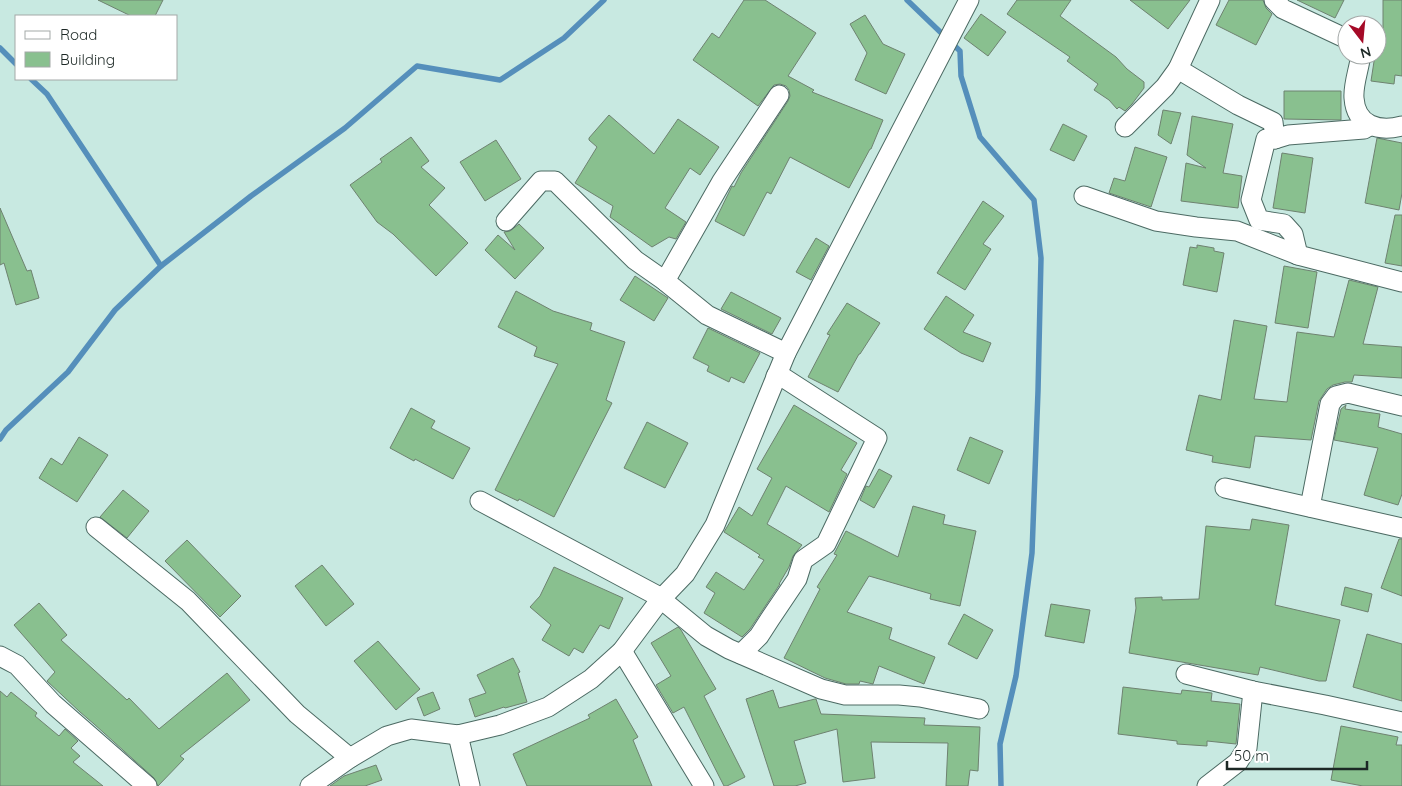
<svg xmlns="http://www.w3.org/2000/svg" width="1402" height="786" font-family="Quicksand,sans-serif">
<style>
.lines{fill:none;stroke-linecap:round;stroke-linejoin:round}
.stream{stroke:#558fbb;stroke-width:5.5}
.building{fill:#89c08f;stroke:#6e8270}
.minor-casing{stroke:#4c6a63;stroke-width:21}
.minor{stroke:#fff;stroke-width:19}
</style>
<rect width="100%" height="100%" fill="#c8e9e1"/>
<g class="lines">
<g class="stream">
<path d="M907,0L960,51L961,76L980,137L1034,200L1041,258L1038,391L1032,553L1016,676L1000,744L1001,786"/>
<path d="M0,48L16,64"/>
<path d="M31,79L47,94L161,266"/>
<path d="M0,439L6,430L68,372L115,310L161,266L251,196L345,128L417,66L500,80L564,38L604,0"/>
</g>
</g>
<g class="building">
<path d="M98,0H163L155,16H131Z"/>
<path d="M744,0H765L816,33L788,76L814,90L812,92L883,120L871,149H870L849,188L790,157L771,194L767,192L744,236L715,221L732,186L734,187L741,173L788,101L790,96L789,90L786,86L780,84L774,85L758,106L693,60L712,33L719,38Z"/>
<path d="M1017,0H1071L1060,16L1116,57L1127,69L1144,82V88L1132,104L1125,111L1119,107L1117,109L1109,100L1094,90L1098,84L1067,61L1070,57L1007,14Z"/>
<path d="M1130,0H1190L1168,29Z"/>
<path d="M1229,0H1263L1266,8L1272,14L1256,45L1216,25Z"/>
<path d="M1297,0H1344L1335,18Z"/>
<path d="M1383,0H1402V76L1395,75L1394,84L1371,81L1375,55H1377V47L1383,48Z"/>
<path d="M981,14L1006,32L988,56L964,38Z"/>
<path d="M865,15L883,44L905,54L886,94L855,80L867,53L850,24Z"/>
<path d="M1284,91H1341V120L1284,119Z"/>
<path d="M1163,110L1181,113L1171,144L1158,135Z"/>
<path d="M609,115L654,154L678,119L719,147L700,175L690,168L665,208L686,222L676,239L669,237L652,247L610,217L613,206L575,183L597,147L589,140V138Z"/>
<path d="M1192,116L1233,124L1223,173L1242,176L1238,208L1181,201L1186,163L1206,168L1187,155Z"/>
<path d="M1063,124L1087,136L1074,161L1050,150Z"/>
<path d="M411,137L429,161L421,167L445,188L429,205L468,243L436,276L393,234L377,222L350,185L382,162L380,159Z"/>
<path d="M1377,138L1402,143V193L1399,210L1365,203Z"/>
<path d="M496,140L521,179L485,201L460,162Z"/>
<path d="M1135,147L1167,157L1151,207L1109,193L1114,178L1125,181Z"/>
<path d="M1282,153L1313,158L1305,213L1273,208Z"/>
<path d="M983,201L1004,216L983,244L991,249L965,290L937,273Z"/>
<path d="M0,208L27,271L31,270L39,298L16,305L4,263L0,265Z"/>
<path d="M1395,215H1402V266L1385,263Z"/>
<path d="M519,224L544,248L515,279L485,250L498,235L515,250L504,232L510,231Z"/>
<path d="M816,238L829,246L811,280L796,272Z"/>
<path d="M1197,245L1214,248V251L1224,253L1217,292L1183,285L1190,247L1197,248Z"/>
<path d="M1284,266L1317,272L1308,328L1275,323Z"/>
<path d="M635,276L668,298L654,321L620,300Z"/>
<path d="M1349,280L1378,287L1363,344L1402,347V378L1354,375L1352,382H1345L1333,385L1327,389L1319,401L1311,440L1255,436L1250,468L1212,462L1213,456L1186,450L1199,395L1221,400L1234,320L1267,326L1254,399L1287,402L1297,332L1334,337Z"/>
<path d="M516,291L553,311L592,323L590,330L625,342L606,400L612,403L554,517L519,499L518,501L495,490L558,364L534,356L537,347L498,327Z"/>
<path d="M731,292L781,318L772,334L721,309Z"/>
<path d="M946,296L974,315L963,332L991,343L983,362L961,353L924,329Z"/>
<path d="M847,303L880,323L860,354H859L838,392L808,377L830,335L827,334Z"/>
<path d="M708,328L760,353L744,383L731,377L729,382L707,371L709,366L693,358Z"/>
<path d="M794,405L857,443L841,470L847,474L829,512L786,486L767,524L802,545L793,556L789,567L779,584H780L750,629L742,637L704,613L715,593L706,587L716,572L744,590L764,560L758,557L760,555L724,532L739,507L752,516L772,478L757,469Z"/>
<path d="M1346,405L1345,409L1380,414L1378,427L1402,434V494L1398,505L1364,495L1378,448L1334,440L1341,409Z"/>
<path d="M411,408L435,421L431,428L470,448L453,479L415,459L414,461L390,448Z"/>
<path d="M647,422L688,443L665,488L624,468Z"/>
<path d="M79,437L108,455L77,502L39,478L51,458L62,465Z"/>
<path d="M970,437L1003,451L989,484L957,470Z"/>
<path d="M879,469L892,476L874,508L860,500L866,486L869,487Z"/>
<path d="M123,490L149,511L127,538L100,517Z"/>
<path d="M913,506L945,515L943,524L976,531L960,606L930,599L931,594L869,576L847,612L892,628L889,639L935,657L924,684L879,666L873,684L860,681L859,684H846L825,678L784,658L820,589L817,587L837,555L834,554L846,531L898,557Z"/>
<path d="M1252,519L1289,525L1275,605L1340,620L1326,681H1319L1260,667L1258,675L1129,653L1136,608L1135,598L1162,597V600L1199,599L1206,526L1250,530Z"/>
<path d="M1399,539H1402V596L1381,588Z"/>
<path d="M187,540L241,596L220,617L165,561Z"/>
<path d="M322,565L354,604L326,626L295,586Z"/>
<path d="M554,567L623,598L609,629L600,625L583,653L574,648L569,656L542,640L551,625L530,607L540,596Z"/>
<path d="M1345,587L1372,594L1368,612L1341,605Z"/>
<path d="M39,603L67,635L61,640L127,700L129,698L159,729L227,673L250,700L180,756L184,759L158,786L154,778L94,724L80,712L47,681L55,672L14,625Z"/>
<path d="M1051,604L1090,610L1084,643L1045,636Z"/>
<path d="M964,614L993,630L977,659L948,644Z"/>
<path d="M678,627L681,630L716,689L704,696L745,777L727,786H724L684,707L673,713L656,685L671,676L651,643Z"/>
<path d="M1367,634L1402,644V701L1353,687Z"/>
<path d="M378,641L420,689L396,710L354,661Z"/>
<path d="M513,658L520,672L518,673L527,702L505,708L504,707L475,717L469,699L486,693L477,675Z"/>
<path d="M1123,687L1181,694L1182,690L1212,693L1211,701L1240,704L1236,744L1207,741V746L1177,744V741L1118,734Z"/>
<path d="M773,690L779,708L815,699H816L821,714L925,718L924,725L980,727L978,771L970,770L968,786H946L948,743L871,742L875,778L843,782L837,729L794,741L806,783L795,786H774L746,699Z"/>
<path d="M0,691L7,697L11,692L37,713L35,716L59,736L65,729L78,741L71,748L80,756L73,762L103,786H0Z"/>
<path d="M433,692L440,709L424,716L417,698Z"/>
<path d="M616,699L638,737L633,740L652,786H527L513,754L590,718L588,715Z"/>
<path d="M1341,726L1398,737L1396,745H1402V786H1363L1331,780Z"/>
<path d="M376,765L382,780L365,786H330L344,776Z"/>
</g>
<g class="lines">
<defs>
<g id="minor">
<path d="M1274,0L1283,9L1347,39"/>
<path d="M1358,55L1360,60C1358,72 1353,86 1354,98C1356,126 1379,132 1402,126"/>
<path d="M1178,69L1238,105L1273,122L1275,139H1266L1251,200L1259,220L1284,224L1293,234L1298,255L1402,282"/>
<path d="M1125,127L1165,87L1178,69L1210,0"/>
<path d="M1275,139L1288,135L1364,129L1369,126"/>
<path d="M1084,196L1156,221L1196,227L1237,231L1298,255"/>
<path d="M506,221L541,181H555L635,260L665,281L707,315L786,353"/>
<path d="M665,281L722,181L779,95"/>
<path d="M1225,488L1402,528"/>
<path d="M480,501L656,595L706,636L729,649L821,689L845,695H899L920,697L979,709"/>
<path d="M1310,507L1330,404L1336,396L1348,393L1402,406"/>
<path d="M96,527L188,601L297,714L350,758"/>
<path d="M622,651L704,786"/>
<path d="M741,654L759,636L770,619L797,579L803,560L826,544L877,438L784,378L776,376"/>
<path d="M0,656L17,665L53,704L147,786"/>
<path d="M1186,674L1253,691L1325,705L1402,722"/>
<path d="M458,735L470,786"/>
<path d="M310,786L350,758L387,736L411,729L458,735L500,725L548,707L591,679L622,651L660,600L685,574L715,525L786,353L969,0"/>
<path d="M1207,786L1238,762L1247,748L1253,691"/>
</g>
</defs>
<use href="#minor" class="minor-casing"/>
<use href="#minor" class="minor"/>
</g>
<rect x="15" y="15" width="162" height="65" fill="#ffffff" stroke="#a4a9a8"/>
<rect x="25" y="31" width="25" height="8" fill="#ffffff" stroke="#a4a9a8"/>
<text x="60" y="40" font-size="15" fill="#1c2825">Road</text>
<rect x="25" y="52" width="25" height="15" fill="#89c08f" stroke="#a4a9a8"/>
<text x="60" y="65" font-size="15" fill="#1c2825">Building</text>
<g transform="translate(1362 40) rotate(164)"><circle r="24" fill="#ffffff" stroke="#a4a9a8"/>
<path d="M0-4L9 19L0 12L-9 19Z" fill="#a50a27"/>
<text y="-8" font-size="14" font-weight="bold" text-anchor="middle" fill="#1c2825">N</text>
</g>
<path d="M1227 761v8h140v-8" fill="none" stroke="#1c2825" stroke-width="2.5"/>
<text x="1234" y="761" font-size="15" fill="#1c2825" stroke="#ffffff" stroke-width="4" paint-order="stroke">50 m</text>
</svg>
